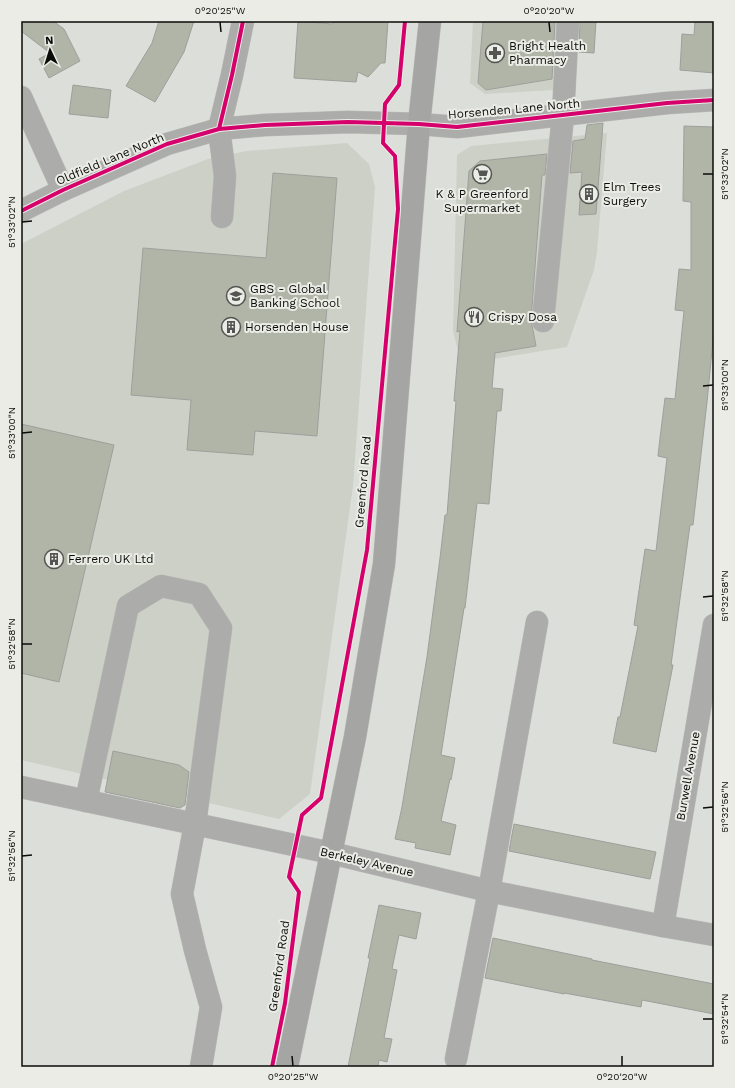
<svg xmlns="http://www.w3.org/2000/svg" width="735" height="1088" font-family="'Work Sans',sans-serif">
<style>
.built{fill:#cdd0c7}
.building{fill:#b1b5a7;stroke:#9e9f9c}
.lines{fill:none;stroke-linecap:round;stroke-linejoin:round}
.minor-casing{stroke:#bbbbb9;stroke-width:23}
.major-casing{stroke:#bbbbb9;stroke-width:23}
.minor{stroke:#acacaa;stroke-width:22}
.major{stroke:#a5a6a3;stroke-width:22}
.cycleway-casing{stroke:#eaece5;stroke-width:6}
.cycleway{stroke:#d6006c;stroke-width:4}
.ticks{fill:none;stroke:#0b0b09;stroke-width:1.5}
.labels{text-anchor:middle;stroke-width:4;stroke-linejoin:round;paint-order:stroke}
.poi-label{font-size:12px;fill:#0b0b09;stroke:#eaece5;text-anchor:start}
.street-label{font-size:12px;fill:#0b0b09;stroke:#eaece5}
.neatline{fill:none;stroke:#0b0b09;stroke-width:1.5}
.ticks-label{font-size:10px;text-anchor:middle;fill:#0b0b09}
</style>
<rect width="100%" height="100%" fill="#dcded9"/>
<g class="built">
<path d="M473,21H574L569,89L485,94L470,83Z"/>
<path d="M607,133L597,252L594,270L567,347L462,364L453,332L457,155L471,146Z"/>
<path d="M347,143L369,164L375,187L353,486L310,794L279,819L21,760V244L124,191L208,159L247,151Z"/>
</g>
<g class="building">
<path d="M21,21H53L64,29L80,61L49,78L39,59L50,53L21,31Z"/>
<path d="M159,21H194L184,52L155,102L126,86L152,43Z"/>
<path d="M298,21L332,24L333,21H388L385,63H381L368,77L358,72L356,82L294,78Z"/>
<path d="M483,21H555L552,79L486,90L478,83Z"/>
<path d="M580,21H596L594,53L579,52Z"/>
<path d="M695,21H714V73L680,70L682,34L694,35Z"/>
<path d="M73,85L111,90L108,118L69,114Z"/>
<path d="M603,123L596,214L579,215L582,172L570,173L573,141L585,139L587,125Z"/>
<path d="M684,126L714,127V330L707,402L693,525H690L671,665H673L656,752L613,743L618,717H620L638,626L634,625L645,549L656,551L667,458L658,456L660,438L665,398L675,399L684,311L675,310L679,269L691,270V202L683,201Z"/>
<path d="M547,154L545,175H542L531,320L536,346L495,353L492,388L503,389L501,411H497L489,504L477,503L465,608H464L441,755L455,758L451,780L450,779L441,821L456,825L450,855L415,848L416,843L395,839L402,807L427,657L440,558L445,515H447L456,401H454L460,331L457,332L469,171L480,161Z"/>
<path d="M273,173L337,178L317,436L255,431L253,455L187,450L191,400L131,395L143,248L266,258Z"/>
<path d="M21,424L114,445L59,682L21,673Z"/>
<path d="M113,751L179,765L189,772L185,805L180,808L105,792Z"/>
<path d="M514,824L656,852L650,879L509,851Z"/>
<path d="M379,905L421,913L416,939L399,935L392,969L397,970L384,1038L392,1039L387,1062L379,1060L378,1067H348L370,958H368Z"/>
<path d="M493,938L592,959V960L714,984V1014L642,1000L641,1007L564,993V994L485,978Z"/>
</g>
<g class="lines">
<defs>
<g id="minor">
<path d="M21,97L63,190"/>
<path d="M21,211L63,190L167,144L219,129L265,125L348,122L419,124L457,127L667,103L714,100"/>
<path d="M222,217L225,176L219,129L232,75L243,21"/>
<path d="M543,321L563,115L568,21"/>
<path d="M21,787L331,853L489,891L663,926L714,935"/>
<path d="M86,801L128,606L161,586L199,594L221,628L195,824L182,894L195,950L211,1007L201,1067"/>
<path d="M663,926L714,625"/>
<path d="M456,1059L489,891L537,622"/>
</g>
<path id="major" d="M287,1067L355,737L384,564L419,124L430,21"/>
</defs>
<use href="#minor" class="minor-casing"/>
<use href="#major" class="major-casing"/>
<use href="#minor" class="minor"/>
<use href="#major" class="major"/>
<defs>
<g id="cycleway">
<path d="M219,129L232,75L243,21"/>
<path d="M21,211L63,190L167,144L219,129L265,125L348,122L419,124L457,127L667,103L714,100"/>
<path d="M272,1067L285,1003L299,892L289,877L302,815L321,798L367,550L398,209L395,156L383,143L385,104L399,85L405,21"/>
</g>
</defs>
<use href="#cycleway" class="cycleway-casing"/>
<use href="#cycleway" class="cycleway"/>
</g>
<path class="ticks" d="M220,22L221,32M549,22L550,32M703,174H713M22,222L32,221M703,386L713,385M22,433L32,432M703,597L713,596M22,644H32M703,808L713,807M22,856L32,855M703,1019H713M292,1056L293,1066M622,1056V1066"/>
<defs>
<symbol id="pharmacy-ring" viewBox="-11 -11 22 22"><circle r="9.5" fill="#eaece5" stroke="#545552" stroke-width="1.5"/><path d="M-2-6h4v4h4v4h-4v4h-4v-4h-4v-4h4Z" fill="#545552"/></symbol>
<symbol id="supermarket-ring" viewBox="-11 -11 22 22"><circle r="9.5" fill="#eaece5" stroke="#545552" stroke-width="1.5"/><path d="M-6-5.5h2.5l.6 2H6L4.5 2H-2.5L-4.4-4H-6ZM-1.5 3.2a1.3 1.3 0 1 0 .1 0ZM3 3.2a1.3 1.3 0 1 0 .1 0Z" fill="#545552"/></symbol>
<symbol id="building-ring" viewBox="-11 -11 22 22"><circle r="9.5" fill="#eaece5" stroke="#545552" stroke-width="1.5"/><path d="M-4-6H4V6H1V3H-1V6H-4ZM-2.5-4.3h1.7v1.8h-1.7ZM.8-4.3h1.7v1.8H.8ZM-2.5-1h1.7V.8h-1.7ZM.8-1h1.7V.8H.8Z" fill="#545552"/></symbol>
<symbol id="university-ring" viewBox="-11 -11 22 22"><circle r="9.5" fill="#eaece5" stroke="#545552" stroke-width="1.5"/><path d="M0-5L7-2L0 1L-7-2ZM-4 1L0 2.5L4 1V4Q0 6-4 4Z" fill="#545552"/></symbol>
<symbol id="restaurant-ring" viewBox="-11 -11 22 22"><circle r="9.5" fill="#eaece5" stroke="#545552" stroke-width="1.5"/><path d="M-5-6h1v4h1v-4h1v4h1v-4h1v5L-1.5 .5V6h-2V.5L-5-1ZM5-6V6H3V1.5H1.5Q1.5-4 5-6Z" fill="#545552"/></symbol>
</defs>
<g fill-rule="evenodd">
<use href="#pharmacy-ring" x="484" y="42" width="22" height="22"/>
<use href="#supermarket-ring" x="471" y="163" width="22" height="22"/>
<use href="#building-ring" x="578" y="183" width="22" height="22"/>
<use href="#university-ring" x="225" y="285" width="22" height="22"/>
<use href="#restaurant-ring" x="463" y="306" width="22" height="22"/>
<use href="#building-ring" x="220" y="316" width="22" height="22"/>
<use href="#building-ring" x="43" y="548" width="22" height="22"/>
</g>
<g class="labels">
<g class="poi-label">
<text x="509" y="50">Bright Health<tspan x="509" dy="14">Pharmacy</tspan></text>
<text x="603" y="191">Elm Trees<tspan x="603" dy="14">Surgery</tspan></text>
<text x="482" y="198" text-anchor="middle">K &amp; P Greenford<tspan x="482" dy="14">Supermarket</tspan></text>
<text x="250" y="293">GBS - Global<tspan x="250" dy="14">Banking School</tspan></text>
<text x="488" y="321">Crispy Dosa</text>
<text x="245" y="331">Horsenden House</text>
<text x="68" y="563">Ferrero UK Ltd</text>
</g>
<g class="street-label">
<text transform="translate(514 109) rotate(-5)" y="4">Horsenden Lane North</text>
<text transform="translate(110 159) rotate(-23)" y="4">Oldfield Lane North</text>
<text transform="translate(363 482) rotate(-85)" y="4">Greenford Road</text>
<text transform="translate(688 776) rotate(-80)" y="4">Burwell Avenue</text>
<text transform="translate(367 862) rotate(13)" y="4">Berkeley Avenue</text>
<text transform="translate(279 966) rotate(-82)" y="4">Greenford Road</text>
</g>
</g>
<rect width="735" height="1088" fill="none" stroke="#eaece5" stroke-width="44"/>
<g transform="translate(50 50) rotate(356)" stroke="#eaece5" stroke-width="3" paint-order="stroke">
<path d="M0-3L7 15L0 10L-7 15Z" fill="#0b0b09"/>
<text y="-6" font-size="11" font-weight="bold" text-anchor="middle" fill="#0b0b09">N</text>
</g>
<rect x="22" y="22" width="691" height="1044" class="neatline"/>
<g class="ticks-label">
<text x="220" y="14">0°20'25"W</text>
<text x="549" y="14">0°20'20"W</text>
<text transform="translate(724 174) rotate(-90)" y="4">51°33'02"N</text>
<text transform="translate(11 222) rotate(-90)" y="4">51°33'02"N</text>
<text transform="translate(724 385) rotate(-90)" y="4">51°33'00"N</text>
<text transform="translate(11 433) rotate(-90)" y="4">51°33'00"N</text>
<text transform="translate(724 596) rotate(-90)" y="4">51°32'58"N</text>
<text transform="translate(11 644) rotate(-90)" y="4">51°32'58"N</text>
<text transform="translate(724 807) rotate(-90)" y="4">51°32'56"N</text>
<text transform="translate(11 856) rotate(-90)" y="4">51°32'56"N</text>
<text transform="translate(724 1019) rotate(-90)" y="4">51°32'54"N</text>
<text x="293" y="1080">0°20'25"W</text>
<text x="622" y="1080">0°20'20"W</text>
</g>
</svg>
